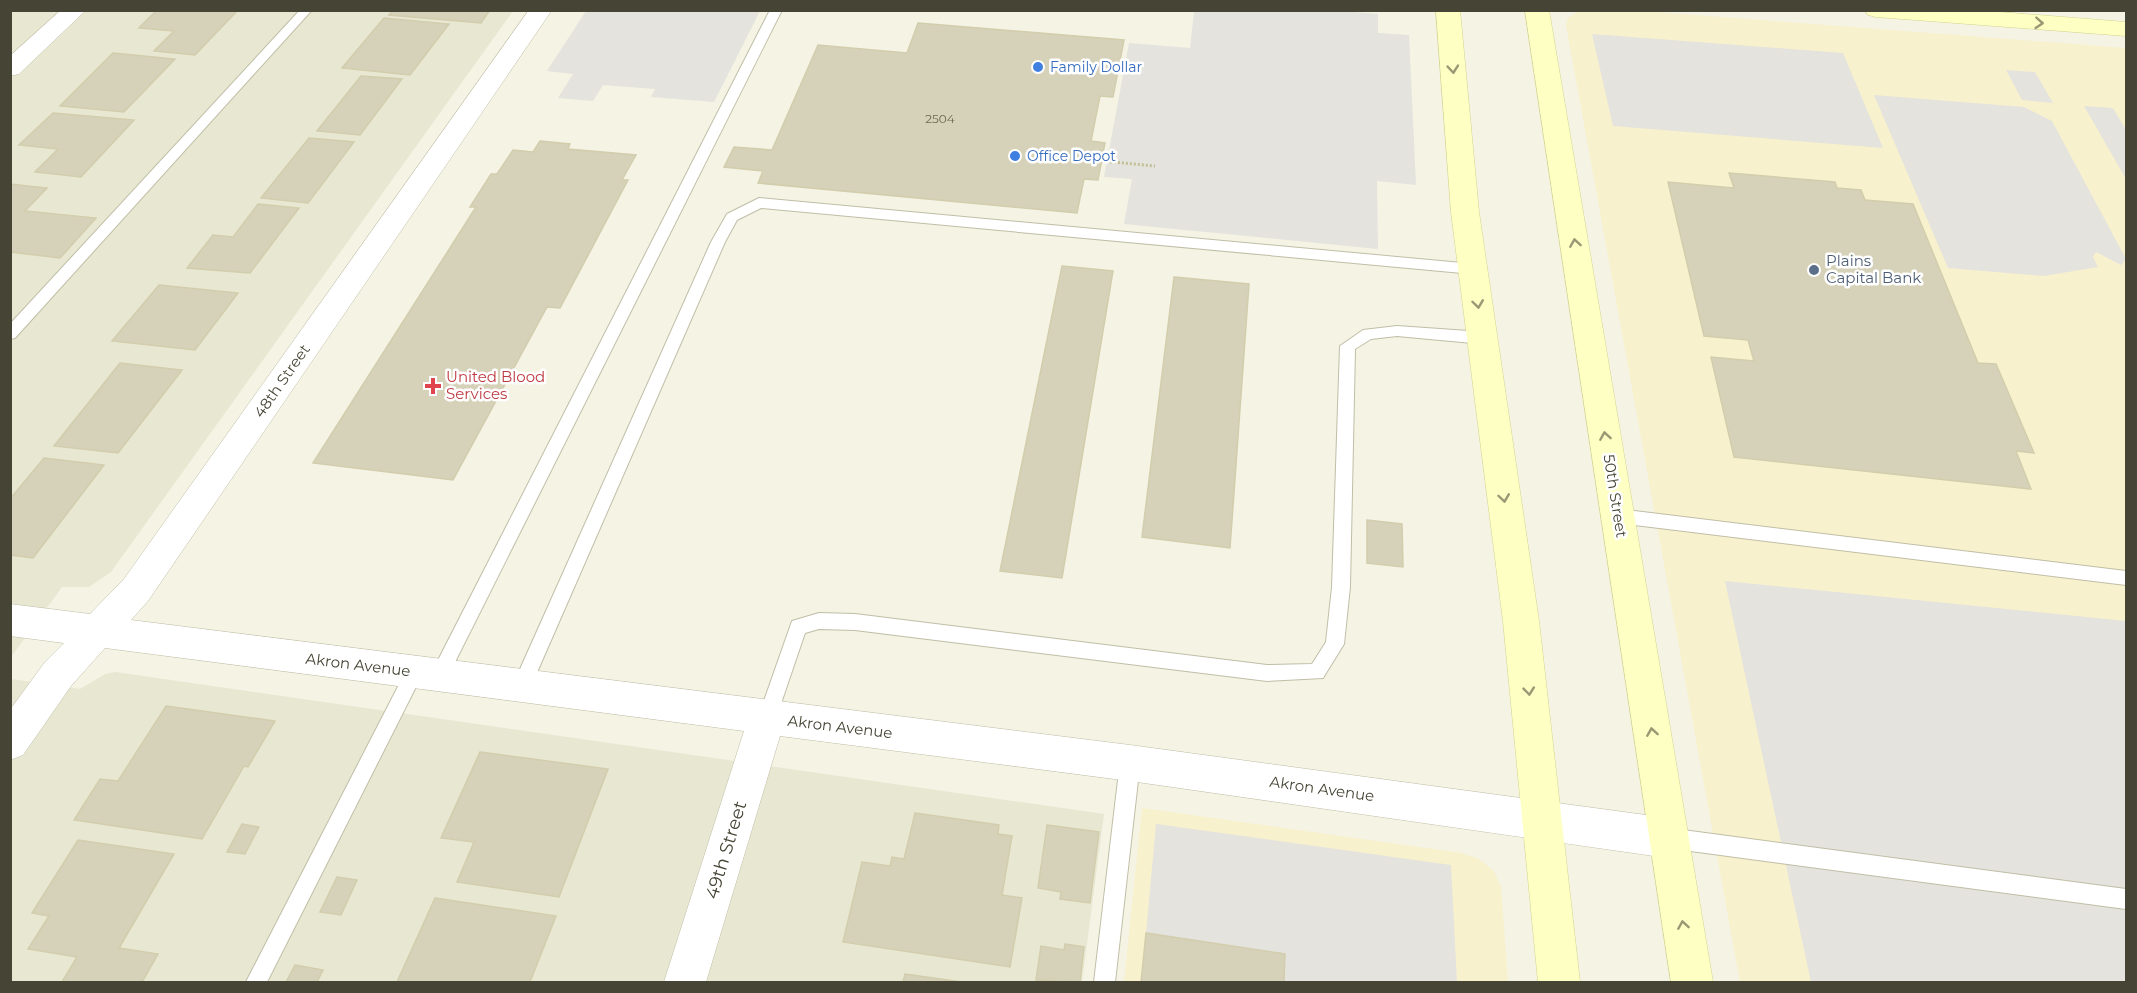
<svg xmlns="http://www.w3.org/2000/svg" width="2137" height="993" font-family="Montserrat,sans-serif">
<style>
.residential{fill:#e8e7d2}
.commercial{fill:#f8f1cd}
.parking{fill:#e4e3dd}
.building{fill:#d6d2b9;stroke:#d2cdac;stroke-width:1.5}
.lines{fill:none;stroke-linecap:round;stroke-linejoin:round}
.lane-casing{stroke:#c0bea6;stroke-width:2}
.street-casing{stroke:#c0bea6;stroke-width:1}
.secondary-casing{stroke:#d4d48e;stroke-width:1}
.path{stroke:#c3bf96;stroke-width:3;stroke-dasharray:2 2;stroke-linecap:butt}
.lane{fill:#fff;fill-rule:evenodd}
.street{fill:#fff;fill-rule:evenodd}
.secondary{fill:#feffc3;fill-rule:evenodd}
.oneway{stroke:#999874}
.shop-dot{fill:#3f7fe0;stroke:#fff;stroke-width:2}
.service-dot{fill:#5c6f8a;stroke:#fff;stroke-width:2}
.health-dot{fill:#e0444e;stroke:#fff;stroke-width:2}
.labels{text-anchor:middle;stroke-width:5;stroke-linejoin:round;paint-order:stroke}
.number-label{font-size:12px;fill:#6a6855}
.far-shop-label{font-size:14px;fill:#366cbe;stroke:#fff;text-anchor:start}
.service-label{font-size:15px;fill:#4e5e75;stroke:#fff;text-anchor:start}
.health-label{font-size:15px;fill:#be3a42;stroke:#fff;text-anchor:start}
.street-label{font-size:15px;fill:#464434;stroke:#fff}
.near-street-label{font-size:18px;fill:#464434;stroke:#fff}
</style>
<rect width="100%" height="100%" fill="#f4f3e4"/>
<g class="residential">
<path d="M11,11H513L111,572L89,587H62L11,657Z"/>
<path d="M115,672L1104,814L1082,982H11V679L80,689L105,674Z"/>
</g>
<g class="commercial">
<path d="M1579,11H1643L2126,48V982H1740L1566,25L1568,18Z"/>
<path d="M1142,808L1462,853L1479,859L1494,871L1501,887L1508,982H1124Z"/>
</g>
<g class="parking">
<path d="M1200,10H1330L1378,14V33L1409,35L1416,185L1377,181L1378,249L1124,224L1132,179L1104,177L1129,43L1190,48L1194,12Z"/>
<path d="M586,11V10L760,11L714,102L651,97L655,89L603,85L593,101L558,98L573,74L547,71Z"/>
<path d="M1592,34L1843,53L1883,148L1613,126Z"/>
<path d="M2006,70L2035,72L2053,103L2022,100Z"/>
<path d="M1874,95L2024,107L2052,121L2126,259L2121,265L2096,252L2093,257L2098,267L2044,276L1948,268Z"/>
<path d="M2084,106L2113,108L2126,130V179Z"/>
<path d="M1725,581L2126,621V982H1811Z"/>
<path d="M1156,824L1451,865L1457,982H1284L1285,954L1146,933Z"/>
</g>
<g class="building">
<path d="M157,10H238L195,55L154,51L174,31L139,28Z"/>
<path d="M393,10H490L481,23L389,15Z"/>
<path d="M384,18L449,24L410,75L342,68Z"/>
<path d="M918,23L1124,40L1113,97L1100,96L1091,141L1105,143L1098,180L1084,179L1077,213L758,183L763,171L724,167L734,147L772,150L818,45L907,53Z"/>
<path d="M113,53L175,59L124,112L60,106Z"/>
<path d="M361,76L402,79L360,135L317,131Z"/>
<path d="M53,113L134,120L81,177L35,172L58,149L19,145Z"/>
<path d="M309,138L354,142L308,203L261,198Z"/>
<path d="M540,141L570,144L568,149L636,155L622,180H628L560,308L547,307L453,480L313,463L476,207H470L491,174H497L513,150L533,152Z"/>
<path d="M1729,173L1835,182L1837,188L1861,190L1865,200L1913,204L1978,363L1996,364L2034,453L2016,451L2031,489L1734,457L1711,357L1754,361L1748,340L1704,336L1668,182L1734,188Z"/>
<path d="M10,184L47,188L25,211L96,218L60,258L10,252Z"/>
<path d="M258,204L299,208L250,273L187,268L213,235L233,237Z"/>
<path d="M1062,266L1113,271L1062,578L1000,571Z"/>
<path d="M1174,277L1249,284L1230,548L1142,537Z"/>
<path d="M159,285L238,293L195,350L112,341Z"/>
<path d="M120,363L182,370L118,453L54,446Z"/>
<path d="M44,458L104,465L33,558L10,555V499Z"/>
<path d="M1367,520L1402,524L1403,567L1367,563Z"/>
<path d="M166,706L275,721L248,767L244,766L202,839L74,820L100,779L118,781Z"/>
<path d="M480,752L608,769L559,897L457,882L474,842L441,838Z"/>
<path d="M915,813L999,825L998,834L1012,836L1002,895L1022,898L1010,967L843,942L862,862L890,866L892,857L904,859Z"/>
<path d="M242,824L259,827L245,854L227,852Z"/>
<path d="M1047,825L1099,832L1090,903L1060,899L1061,892L1038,888Z"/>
<path d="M78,840L174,854L119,948L158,954L142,982H62L77,957L28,949L49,916L32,913Z"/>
<path d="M337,877L357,880L341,915L320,912Z"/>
<path d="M435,898L556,916L530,982H397Z"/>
<path d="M1146,933L1285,954L1284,982H1141Z"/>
<path d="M1065,944L1084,947L1080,982L1036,980L1041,946L1064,950Z"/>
<path d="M295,965L323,970L317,982H286Z"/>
<path d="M905,974L962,982H903Z"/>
</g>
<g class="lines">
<defs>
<g id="lane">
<path d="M300,10H312L15,338L10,339V324Z"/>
<path d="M770,10H782L445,682L439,684L433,682L430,676L433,670Z"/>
<path d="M759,198L1473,264L1480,269L1473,274L761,208L737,220L725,242L528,693L521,695L514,693L512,687L711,242L727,214Z"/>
<path d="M1397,326L1483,332L1490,338L1483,344L1397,336L1371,339L1355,349L1350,587L1344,644L1323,678L1267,681L855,630L819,629L805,633L774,724L767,727L760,724L758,718L792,621L819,613L855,614L1267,665L1312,664L1326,642L1332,587L1340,346L1363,330Z"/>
<path d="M1618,509L2126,571V585L1618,523L1612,521L1610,516L1612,511Z"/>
<path d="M414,665L420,667L423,673L420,679L267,982H246L408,667Z"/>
<path d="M1130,754L1137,757L1140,763L1115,982H1094L1120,763L1123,757Z"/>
<path d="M1668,828L2126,889V909L1668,848L1661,845L1658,838L1661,831Z"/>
</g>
<g id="street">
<path d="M61,10H86L19,74L10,76V56Z"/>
<path d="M529,10H552L148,601L131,620L1130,745L1668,818L1682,824L1688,838L1682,852L1668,858L1130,781L780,736L706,982H664L744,731L105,648L71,686L23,755L10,760V710L45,662L64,643L10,636V604L90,614L124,579Z"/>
</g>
<g id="secondary">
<path d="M1436,10H1460L1479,212L1539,621L1580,982H1538L1503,621L1451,212Z"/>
<path d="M1525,10H1549L1713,982H1671Z"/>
<path d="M1865,10H1975L2126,22V36L1876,17L1868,15Z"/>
</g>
</defs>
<use href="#lane" class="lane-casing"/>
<use href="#street" class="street-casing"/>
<use href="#secondary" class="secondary-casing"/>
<path class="path" d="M1102,161L1155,166"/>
<use href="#lane" class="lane"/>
<use href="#street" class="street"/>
<use href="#secondary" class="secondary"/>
</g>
<defs><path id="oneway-chevron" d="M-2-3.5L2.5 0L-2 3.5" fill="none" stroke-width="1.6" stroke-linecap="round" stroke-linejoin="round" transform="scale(1.5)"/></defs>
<g class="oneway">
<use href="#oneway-chevron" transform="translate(2039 23) rotate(4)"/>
<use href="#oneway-chevron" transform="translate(1453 69) rotate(85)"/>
<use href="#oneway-chevron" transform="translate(1575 243) rotate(-99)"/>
<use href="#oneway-chevron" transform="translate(1478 304) rotate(82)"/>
<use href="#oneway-chevron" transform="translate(1605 436) rotate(-99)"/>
<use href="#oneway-chevron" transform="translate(1504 498) rotate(82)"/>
<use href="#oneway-chevron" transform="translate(1529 691) rotate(84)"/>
<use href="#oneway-chevron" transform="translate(1652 732) rotate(-99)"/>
<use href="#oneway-chevron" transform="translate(1683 925) rotate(-99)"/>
</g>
<g class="shop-dot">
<circle cx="1038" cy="67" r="6"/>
<circle cx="1015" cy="156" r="6"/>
</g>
<circle class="service-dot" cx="1814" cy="270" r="6"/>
<path class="health-dot" d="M430 377h6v6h6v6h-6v6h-6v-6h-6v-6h6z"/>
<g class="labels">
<g class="number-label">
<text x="940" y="123">2504</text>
</g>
<g class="far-shop-label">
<text x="1050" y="72">Family Dollar</text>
<text x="1027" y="161">Office Depot</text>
</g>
<g class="service-label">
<text x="1826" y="266">Plains<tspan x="1826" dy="17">Capital Bank</tspan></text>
</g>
<g class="health-label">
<text x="446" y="382">United Blood<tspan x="446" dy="17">Services</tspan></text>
</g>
<g class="street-label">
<text transform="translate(282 381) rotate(-55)" y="5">48th Street</text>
<text transform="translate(1615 496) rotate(81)" y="5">50th Street</text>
<text transform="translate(358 665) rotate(7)" y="5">Akron Avenue</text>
<text transform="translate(840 727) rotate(7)" y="5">Akron Avenue</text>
<text transform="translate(1322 789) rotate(8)" y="5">Akron Avenue</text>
</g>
<g class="near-street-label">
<text transform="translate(726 850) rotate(-73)" y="6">49th Street</text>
</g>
</g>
<rect width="2137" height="993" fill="none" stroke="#464434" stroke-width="24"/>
</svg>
